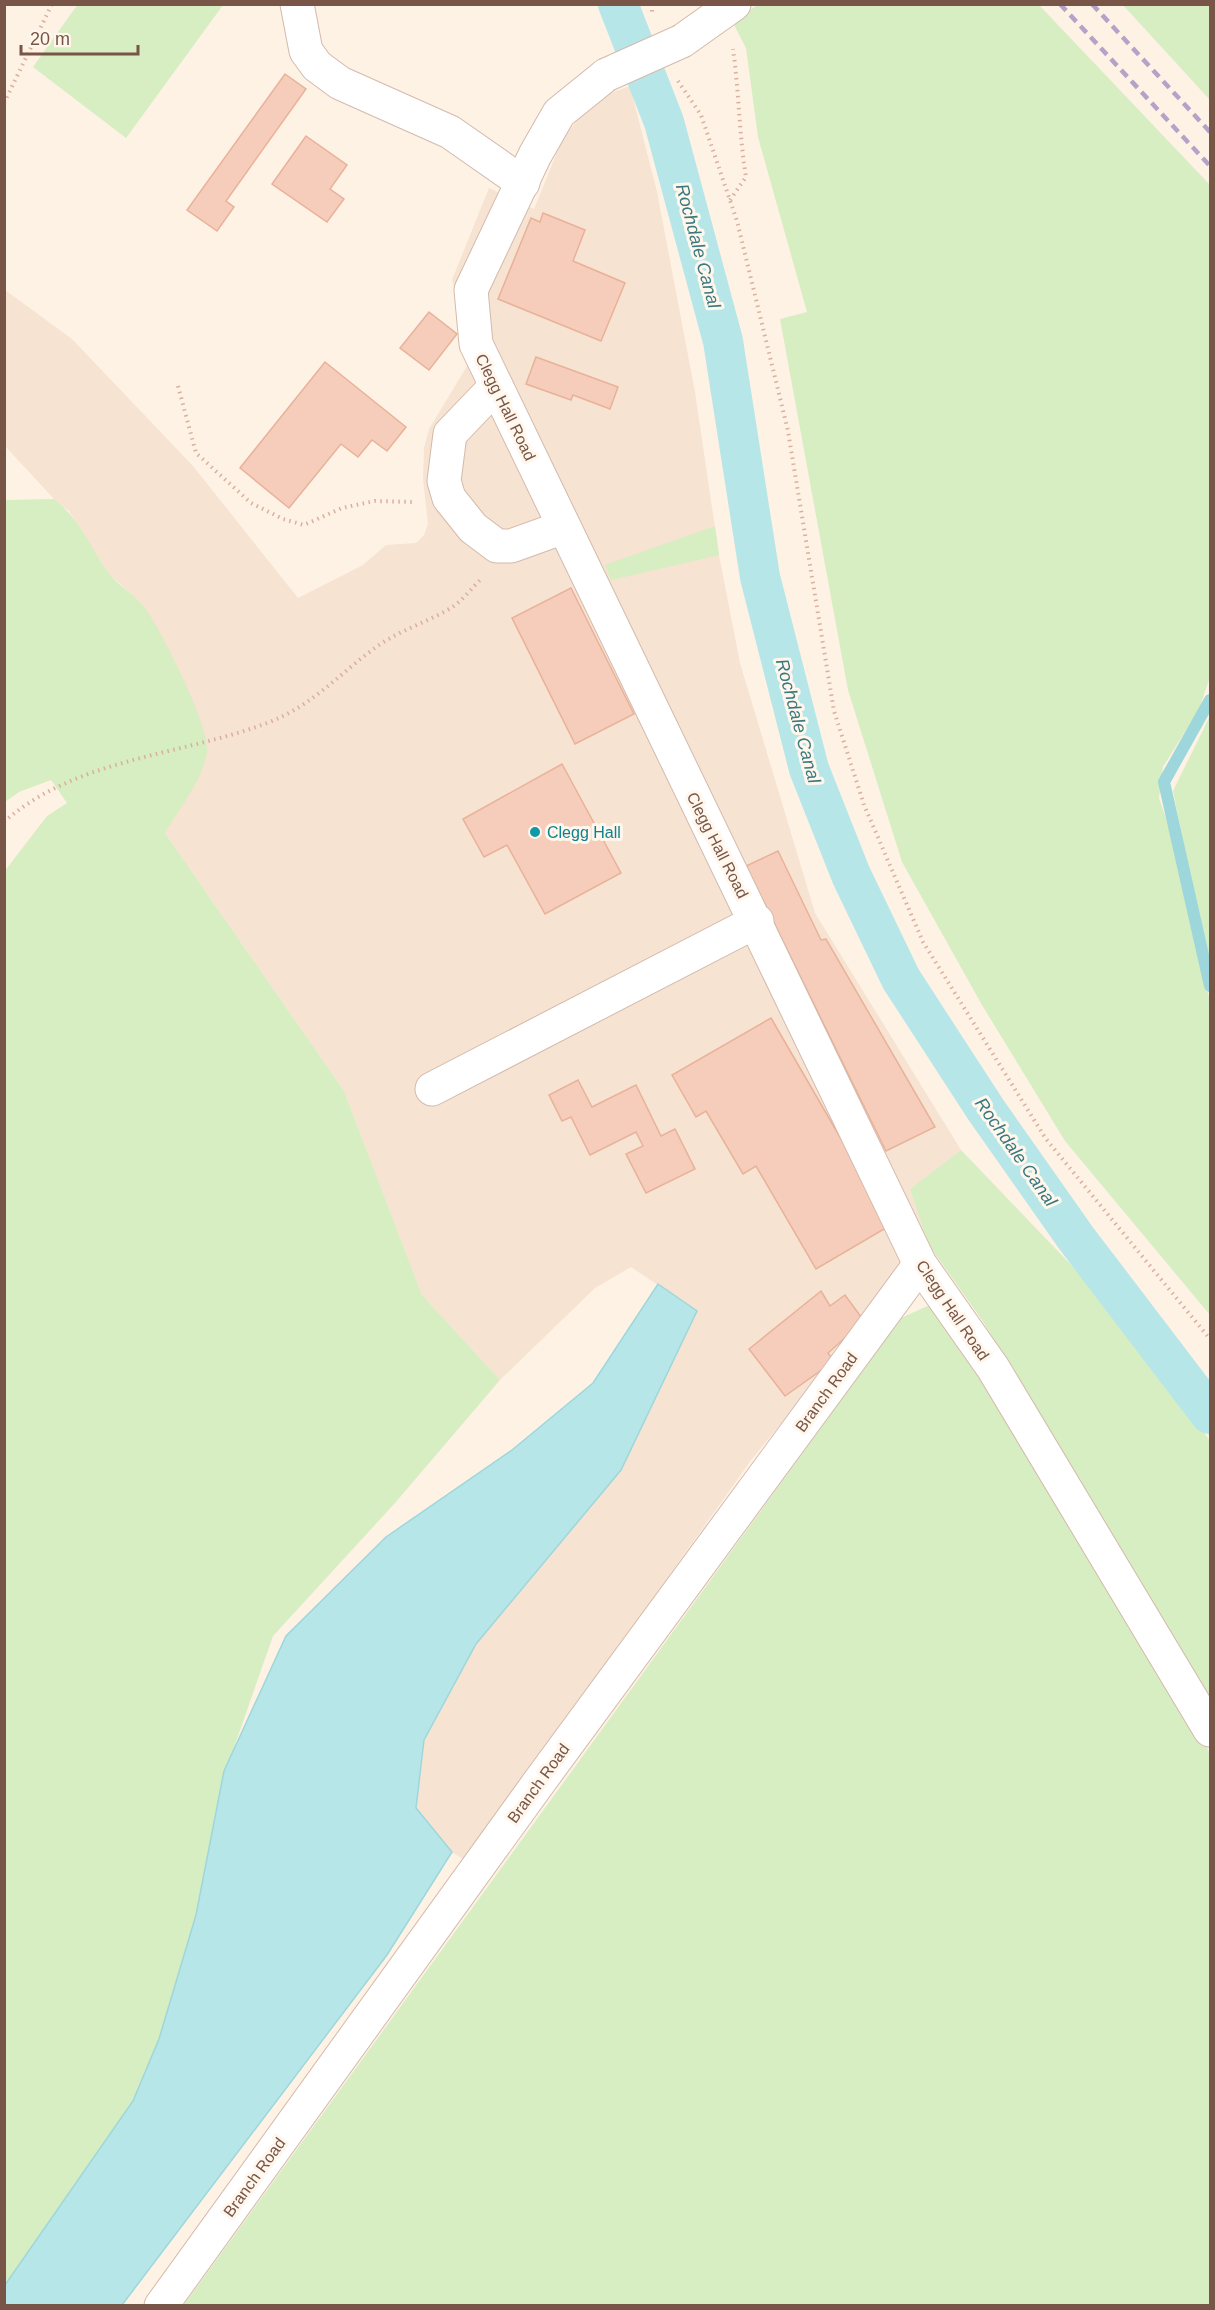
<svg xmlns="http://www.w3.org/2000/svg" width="1215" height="2310" font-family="Arial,sans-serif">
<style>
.residential{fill:#f6e3d2}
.green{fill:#d7edc2}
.water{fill:#b7e6e9;stroke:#9dd7db;stroke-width:1.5}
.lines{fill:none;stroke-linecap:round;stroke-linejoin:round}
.stream{stroke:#9dd7db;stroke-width:12}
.canal{stroke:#b7e6e9;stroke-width:40}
.building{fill:#f5cdba;stroke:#e9b199;stroke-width:1.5}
.minor-casing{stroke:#d3baac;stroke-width:35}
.path{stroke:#dab09d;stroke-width:4;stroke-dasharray:1.5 4.5;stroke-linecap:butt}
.minor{stroke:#fff;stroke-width:33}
.rail{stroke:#b4a2c9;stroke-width:4.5;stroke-dasharray:9 6;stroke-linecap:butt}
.minor-bridge-casing{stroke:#d3baac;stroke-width:35;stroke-linecap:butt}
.minor-bridge{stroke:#fff;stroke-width:33}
.culture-dot{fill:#0f9aa8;stroke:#fff6ec;stroke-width:2}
.labels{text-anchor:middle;stroke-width:6;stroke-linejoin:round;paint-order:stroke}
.street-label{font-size:16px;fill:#795548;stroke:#fff6ec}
.culture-label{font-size:16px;fill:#0d838f;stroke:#fff6ec;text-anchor:start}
.water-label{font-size:18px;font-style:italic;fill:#3a797f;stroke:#fff6ec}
</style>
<rect width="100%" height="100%" fill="#fef2e5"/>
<path class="residential" d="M630,86L657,192L695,392L719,555L740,663L815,913L961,1150L910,1189L928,1244L752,1459L466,1861L452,1852L416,1808L424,1740L476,1644L621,1470L697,1311L631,1267L595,1288L500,1380L422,1295L344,1091L165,833L202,770L142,604L109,574L69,511L54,499L5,446V290L72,339L193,466L298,598L363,565L386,545L416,543L424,535L428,524L423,479L424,448L429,429L467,366L468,343L465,320L452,280L489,188L534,209L562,140L582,114L605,95Z"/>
<g class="green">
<path d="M78,4H223V5L126,138L33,67Z"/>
<path d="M758,5H1039L1210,185V677L1199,709L1163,767L1159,798L1185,874L1200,961L1210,1001V1315L1065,1141L982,1005L902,862L848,690L780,319L807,312L758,137L746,48L732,21Z"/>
<path d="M1123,5H1210V100Z"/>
<path d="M54,499C79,518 90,546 108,572C116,584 131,592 141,603C158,622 211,728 207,752C204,777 178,811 165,833L344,1091L422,1295L500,1380L395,1503L273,1636L223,1779L196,1915L159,2039L133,2101L5,2285L4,872L47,816L67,803L51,780L19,792L5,802L4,500Z"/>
<path d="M715,526L719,555L611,580L605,565Z"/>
<path d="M1210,716V975L1173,791Z"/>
<path d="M961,1150L1123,1319L1210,1441V1706L1126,1558L982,1320L928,1244L910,1189Z"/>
<path d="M932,1304L1041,1467L1183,1699L1210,1754V2305L183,2306L901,1318Z"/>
</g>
<path class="water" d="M658,1284L697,1311L621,1470L476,1644L424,1740L416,1808L452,1852L387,1955L122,2305H5V2285L133,2101L159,2039L196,1915L224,1771L286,1636L386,1537L512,1450L593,1383Z"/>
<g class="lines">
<path class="stream" d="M1210,700L1164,782L1210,986"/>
<path class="canal" d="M618,4L664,122L723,341L760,577L809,769L851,875L901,979L986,1110L1076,1238L1210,1414"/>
</g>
<g class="building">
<path d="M285,74L306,89L226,201L234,207L217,231L187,210Z"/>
<path d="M306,136L347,165L330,189L344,199L327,222L272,184Z"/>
<path d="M543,213L585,230L573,261L625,283L601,341L498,299L531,218L540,222Z"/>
<path d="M429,312L457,334L429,370L400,348Z"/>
<path d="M536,357L618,387L610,409L573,395L571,400L526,384Z"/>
<path d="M325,362L406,427L387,451L372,440L358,457L341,444L289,508L240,468Z"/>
<path d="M571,588L634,714L575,744L512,618Z"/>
<path d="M562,764L621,873L545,914L507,845L484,857L463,819Z"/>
<path d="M778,851L821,940L826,939L935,1127L886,1151L746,866Z"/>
<path d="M771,1018L891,1225L816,1269L756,1166L743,1174L706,1111L696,1117L672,1075Z"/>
<path d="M578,1080L592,1107L636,1085L661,1136L675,1129L695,1169L646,1193L626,1154L643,1146L636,1132L590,1155L571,1117L562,1121L549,1095Z"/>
<path d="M821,1291L830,1306L845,1295L864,1321L828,1353L834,1361L785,1396L749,1349Z"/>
</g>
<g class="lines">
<defs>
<g id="minor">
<path d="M297,4L306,51L317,66L340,83L450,132L523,183"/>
<path d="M682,41L734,4"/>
<path d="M606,75L559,113L535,155L471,290L476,344L920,1264L993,1368L1210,1730"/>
<path d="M496,386L450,434L444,481L449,498L473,528L497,546H511L564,527"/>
<path d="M432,1089L757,921"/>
<path d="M161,2306L537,1785L920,1264"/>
</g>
</defs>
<use href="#minor" class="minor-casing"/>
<g class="path">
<path d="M652,4V14"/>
<path d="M678,81L701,115L737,221L788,431L834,711L864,805L923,942L1046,1139L1210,1339"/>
<path d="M4,103L52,4"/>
<path d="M730,200L746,177C739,134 739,91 733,49"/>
<path d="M178,386L196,453L251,503L283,519L304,525L342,508L375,501L413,502"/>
<path d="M4,822C76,758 180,756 267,723C315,705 341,671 382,643C404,629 429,621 451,608C462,601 472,588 481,579"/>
</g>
<use href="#minor" class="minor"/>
<g class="rail">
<path d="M1060,4L1210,166"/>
<path d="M1092,4L1210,132"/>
</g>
<defs>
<path id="minor-bridge" d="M606,75L682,41"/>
</defs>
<use href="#minor-bridge" class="minor-bridge-casing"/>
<use href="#minor-bridge" class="minor-bridge"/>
</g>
<circle class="culture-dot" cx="535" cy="832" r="6"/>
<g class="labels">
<g class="street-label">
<text transform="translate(506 407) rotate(64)" y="6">Clegg Hall Road</text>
<text transform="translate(718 845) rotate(63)" y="6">Clegg Hall Road</text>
<text transform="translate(953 1310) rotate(56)" y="6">Clegg Hall Road</text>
<text transform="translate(826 1392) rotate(-54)" y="6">Branch Road</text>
<text transform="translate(538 1783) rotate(-54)" y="6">Branch Road</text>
<text transform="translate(254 2177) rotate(-54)" y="6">Branch Road</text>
</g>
<g class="culture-label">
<text x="547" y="838">Clegg Hall</text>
</g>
<g class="water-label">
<text transform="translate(698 246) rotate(75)" y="6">Rochdale Canal</text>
<text transform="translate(798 721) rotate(75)" y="6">Rochdale Canal</text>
<text transform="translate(1016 1152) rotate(55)" y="6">Rochdale Canal</text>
</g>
</g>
<rect width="1215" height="2310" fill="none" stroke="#795548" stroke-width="12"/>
<path d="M21 45v9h117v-9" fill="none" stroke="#795548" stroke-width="3"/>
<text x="30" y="45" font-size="18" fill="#795548" stroke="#fff6ec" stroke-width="4.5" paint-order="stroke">20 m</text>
</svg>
